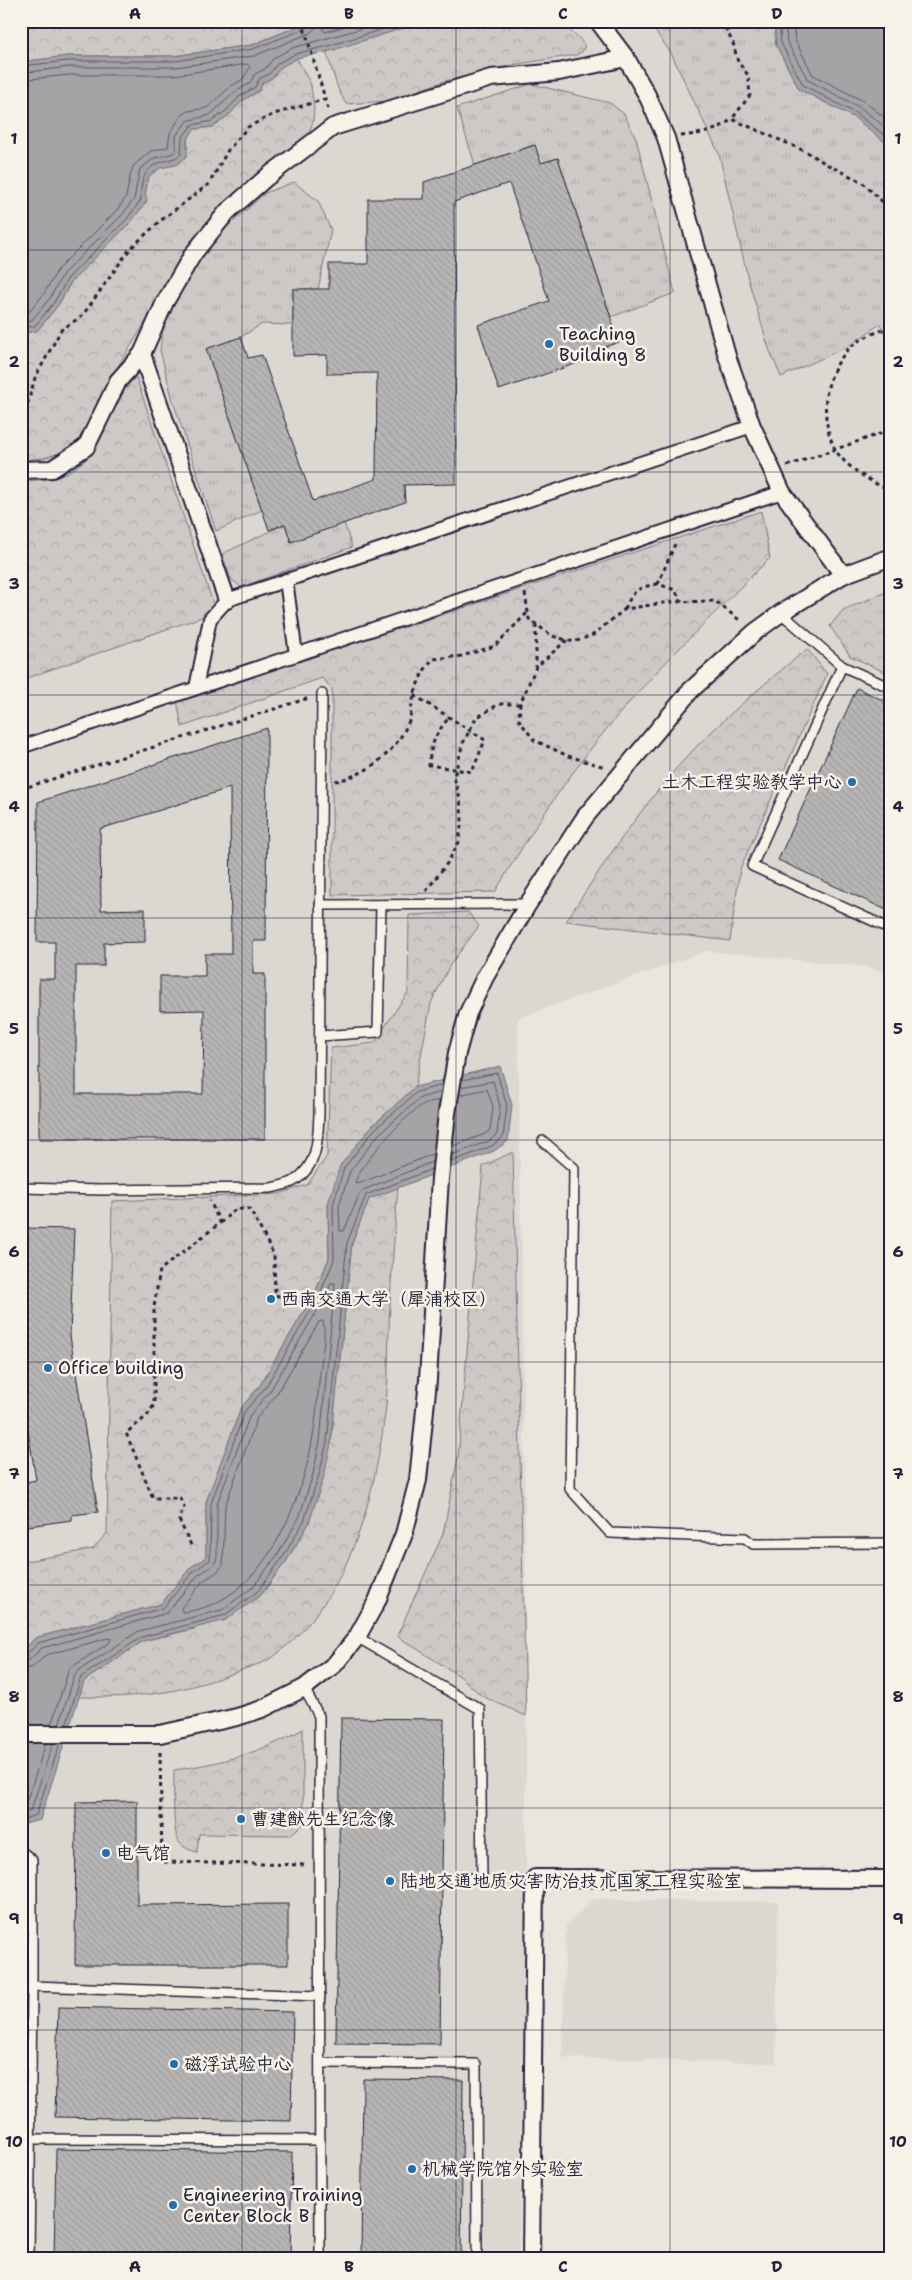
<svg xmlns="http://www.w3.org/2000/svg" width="912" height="2280" font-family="'Shantell Sans','LXGW WenKai TC',sans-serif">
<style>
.built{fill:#dbd8d2}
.grass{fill:url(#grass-tufts);stroke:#787680}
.forest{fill:url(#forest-crowns);stroke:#787680}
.water{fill:#a6a3a6;stroke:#716f7b}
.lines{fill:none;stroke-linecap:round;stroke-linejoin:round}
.shore{stroke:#575666;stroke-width:1}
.building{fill:url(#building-back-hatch);stroke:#22223b;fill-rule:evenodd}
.service-casing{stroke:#22223b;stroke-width:12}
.pedestrian-casing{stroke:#22223b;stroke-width:16}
.minor-casing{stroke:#22223b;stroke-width:20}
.path{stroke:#22223b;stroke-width:3;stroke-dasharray:4 4;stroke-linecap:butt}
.service{stroke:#f7f3e8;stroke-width:9}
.pedestrian{stroke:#f7f3e8;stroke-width:12}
.minor{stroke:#f7f3e8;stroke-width:16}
.grid{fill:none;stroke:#22223b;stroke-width:1;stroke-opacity:0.55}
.poi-dot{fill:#1f6fb2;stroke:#f7f3e8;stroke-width:2}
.labels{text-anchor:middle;stroke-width:5;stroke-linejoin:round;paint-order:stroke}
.poi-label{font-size:18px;fill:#22223b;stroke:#f7f3e8;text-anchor:start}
.neatline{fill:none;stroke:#22223b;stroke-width:2}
.grid-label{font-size:16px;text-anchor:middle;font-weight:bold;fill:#22223b}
</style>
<defs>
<pattern id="grass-tufts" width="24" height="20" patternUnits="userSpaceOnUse" patternTransform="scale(1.25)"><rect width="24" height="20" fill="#cdc9c6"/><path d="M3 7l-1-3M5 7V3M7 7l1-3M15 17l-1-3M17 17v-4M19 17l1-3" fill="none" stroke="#b0acab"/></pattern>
<pattern id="forest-crowns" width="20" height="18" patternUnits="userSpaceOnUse" patternTransform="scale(1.25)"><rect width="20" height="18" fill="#cdc9c6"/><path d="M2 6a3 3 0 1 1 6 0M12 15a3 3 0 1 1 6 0" fill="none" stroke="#b0acab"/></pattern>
<pattern id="building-back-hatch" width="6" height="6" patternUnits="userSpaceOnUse" patternTransform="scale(1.25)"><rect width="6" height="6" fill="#b8b6b5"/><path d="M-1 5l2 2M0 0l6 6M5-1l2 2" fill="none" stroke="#9e9c9d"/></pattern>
</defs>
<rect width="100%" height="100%" fill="#eae6de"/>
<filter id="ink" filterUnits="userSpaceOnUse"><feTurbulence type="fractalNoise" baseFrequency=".02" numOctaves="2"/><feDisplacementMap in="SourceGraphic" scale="10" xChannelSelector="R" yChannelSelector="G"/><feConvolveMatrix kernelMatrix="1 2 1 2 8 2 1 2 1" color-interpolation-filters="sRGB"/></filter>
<g filter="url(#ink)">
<g class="built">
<path d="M21,21H891V975L867,967L707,951L518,1018L526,1580V1861L519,2259H21Z"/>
<path d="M594,1899L778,1902L776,2063L562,2058L566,1926Z"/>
</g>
<g class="grass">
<path d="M648,21H774L776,45L799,89L855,118L891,147V345L880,324L849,346L781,377L769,349L748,279L719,154L671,53Z"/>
<path d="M531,84L610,103L624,114L636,138L675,293L611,317L558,158L541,163L534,145L475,165L457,108Z"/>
<path d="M294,182L318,201L331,230L318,289H293V325L262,324L241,337L206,349L262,510L216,531L173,401L160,350L163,327L183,284L215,238L265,193Z"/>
<path d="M344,523L352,547L241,587L231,579L222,554L285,524L291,542Z"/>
</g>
<g class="forest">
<path d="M21,21H311L252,45L174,56H68L21,62Z"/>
<path d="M426,21H558L578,37L585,46L582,52L576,55L518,64L445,81L387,101L346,104L338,89L326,51Z"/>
<path d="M297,58L311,85L314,108L313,121L307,138L270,166L155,307L109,381L84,433L77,442L61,453L43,458L21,460V333L37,331L59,304L71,282L131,222L145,194L149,176L160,168L167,166L188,147L187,140L194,129L213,127L230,114L242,101L260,90L262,83L272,78L281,67Z"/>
<path d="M136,377L216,612L21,680V482C34,479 47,481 60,476C113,453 101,410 136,377Z"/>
<path d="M761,511L770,558C719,609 666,659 619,714C572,769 532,830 495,892L332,895V689L322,678L182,727L177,701Z"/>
<path d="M891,590V675L850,656L830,626L843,610Z"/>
<path d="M807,649L827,674L740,869L730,941L566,921C606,860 647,797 698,745C732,711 770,679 807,649Z"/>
<path d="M468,912L479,926L450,965L431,1003L415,1087L370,1128L328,1204L329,1258L315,1293L260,1385L241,1409L206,1502V1558L191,1567L161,1604L35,1638L21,1653V1562L93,1549L107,1533L112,1201L279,1194L307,1185L327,1156L331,1048L374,1043L408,992L409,915Z"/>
<path d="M513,1152L526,1716L482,1696L461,1677L397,1636L443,1534L458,1457L483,1166Z"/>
<path d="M398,1187C395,1226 392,1265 390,1304C388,1338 389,1372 386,1406C375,1497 351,1599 273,1657C265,1663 251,1666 242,1670C183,1693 142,1698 79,1697L84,1681L143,1641L194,1629L261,1595L287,1560L309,1523L331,1443L352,1243L369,1199Z"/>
<path d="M303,1729V1824L290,1835L199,1834L197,1852C190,1850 182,1848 178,1840C172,1827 174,1786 174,1770C221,1763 261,1753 303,1729Z"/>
</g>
<g class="water">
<path d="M311,21H426L330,51L297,58L281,67L272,78L262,83L260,90L242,101L230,114L213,127L194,129L187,140V156L176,165L160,168L149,176L145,194L147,201L131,222L71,282L59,304L37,331L21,333V62L68,56H174L252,45Z"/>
<path d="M774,21H891V147L855,118L799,89L776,45Z"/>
<path d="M500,1066L512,1105L508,1141L494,1151L369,1199L352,1243L331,1443L324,1476L309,1523L287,1560L261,1595L226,1620L143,1641L84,1681L40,1820L21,1825V1653L35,1638L161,1604L191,1567L206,1558V1502L241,1408L260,1385L315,1293L329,1258L328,1204L340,1166L370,1128L415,1087Z"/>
</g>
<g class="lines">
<g class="shore">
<path d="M324,21L323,30L325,32L362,21"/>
<path d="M779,21L781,43L803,85L857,114L891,140"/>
<path d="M785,21L787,42L808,80L861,108L891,132"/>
<path d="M793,21L795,40L813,75L865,102L891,123"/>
<path d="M21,66L68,61H175L253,49L307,28L310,21"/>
<path d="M21,73L69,67H176L254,56L310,33L315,28L316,21"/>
<path d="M21,80L69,75H175L247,64L250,67L243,79L230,87L207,108L188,111L181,116L170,133L168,147L151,151L134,165L131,172L126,197L117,210L58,269L44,294L28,313L21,314"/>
<path d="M21,322L32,320L50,298L63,274L122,215L134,199L140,169L155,158L171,154L176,151V136L187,121L210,115L235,92L249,84L255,74L265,69L274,58L292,48L388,21"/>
<path d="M21,328L35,326L55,301L68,278L127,219L141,200C140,185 143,169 159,163C168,159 174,160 181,154L182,138L192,125L212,121L227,110L239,97L255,87L259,79L269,74L278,63L295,54L328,46L409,21"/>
<path d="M453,1146L485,1134L490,1130L493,1107L487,1089L459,1095"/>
<path d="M433,1154L358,1184L355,1183C358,1166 408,1112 424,1104C429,1102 435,1101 440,1100"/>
<path d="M452,1155L489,1141L497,1134L500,1106L493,1081L461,1087"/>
<path d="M432,1162L363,1190L359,1195L344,1231H340L339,1206L350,1171L378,1135L420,1098L441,1092"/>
<path d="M451,1162L492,1146L503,1137L507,1106L497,1073L462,1080"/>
<path d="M323,1321C327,1334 320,1366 319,1382C317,1402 316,1423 312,1442C299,1509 261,1605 182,1612L181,1608L203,1581L217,1572L223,1565L225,1506L257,1418L276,1395L319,1322Z"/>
<path d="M21,1656L26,1655L38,1643L163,1608L194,1571L210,1560L211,1503L245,1411L265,1388L319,1296L334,1260L333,1205L344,1168L373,1131L417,1092L442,1085"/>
<path d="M21,1662L29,1660L42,1648L167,1613L198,1575L214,1565L217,1557V1504L250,1415L270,1391L324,1299L331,1283H335L320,1441L313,1474L299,1518L278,1554L253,1587L222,1610L139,1631L78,1671L74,1677L59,1725"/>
<path d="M21,1670L33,1667L46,1655L108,1638L111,1639L110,1642L69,1669L51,1725"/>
<path d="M66,1725L81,1677L142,1637L225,1615L257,1592L283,1557L304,1521L319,1475L327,1442L347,1243L366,1195L432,1169"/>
<path d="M21,1806L26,1803L46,1743"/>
<path d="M21,1814L31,1810L53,1743"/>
<path d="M21,1820L36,1815L60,1743"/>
</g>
</g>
<g class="building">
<path d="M535,145L541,163L558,158L619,342L596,350L598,356L499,390L478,325L549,301L509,183L454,202L456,484L404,485L405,502L291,542L285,524L269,530L206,349L241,337L248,358L262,355L313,501L376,479L377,373L327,374V355L293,356V289H329V264H368V199H424V182Z"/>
<path d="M857,688L891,704V912L778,860Z"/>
<path d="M267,728L266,941H253V974H265V1139H39V979H55V942H37L38,802ZM230,788L231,954H205V976H160V1011L204,1010L203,1094H76V966H104V943L145,942V909L101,910L100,829Z"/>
<path d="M21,1228L74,1229L70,1336L98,1512L72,1515V1520L21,1527V1483L36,1480L21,1388L24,1283H21Z"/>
<path d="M341,1718L444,1719L440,2044L336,2043Z"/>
<path d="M137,1801V1905L288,1904V1965H75L76,1802Z"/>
<path d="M58,2007L293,2012L291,2121L55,2117Z"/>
<path d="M363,2079L463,2080L461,2259H361Z"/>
<path d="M56,2149L292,2152L290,2259H54Z"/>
</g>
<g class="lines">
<defs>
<g id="service">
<path d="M781,613L842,666L891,688"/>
<path d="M842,666L752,866L891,929"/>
<path d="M320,905L528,904"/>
<path d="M320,1036L378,1032L381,905"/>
<path d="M543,1141L574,1168L570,1489L610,1533L745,1538L753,1544L891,1543"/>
<path d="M21,1188L101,1190L271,1188C278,1186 288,1185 294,1181C318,1166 318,1139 319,1114L322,694"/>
<path d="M357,1637L480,1709L482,1878L452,1879"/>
<path d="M304,1688L319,1716L320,2259"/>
<path d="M21,1851L32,1860V1986"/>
<path d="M320,2063L476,2064L477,2259"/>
<path d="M21,2065L31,2066"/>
<path d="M30,2139L320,2140"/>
<path d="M29,2259L32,1986L320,1996"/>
</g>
<g id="pedestrian">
<path d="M286,580L296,655"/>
<path d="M196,688L210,619L227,600L752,426"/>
<path d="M21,747L782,492"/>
</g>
<g id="minor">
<path d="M598,21L626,58L647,95L666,138L727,356L752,426L782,492L843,575"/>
<path d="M142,354L227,600"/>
<path d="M21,470L52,469L86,447L118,381L142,354L165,302L193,254L227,212L267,177L333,127L491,78L559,72L626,58"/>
<path d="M21,1734H160L237,1717L262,1709L304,1688L335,1664L357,1637L377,1601L404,1534L418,1480L428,1380L440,1178L447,1113L457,1053L468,1013L485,977L528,904L585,817L691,690L755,632L781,613L843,575L891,557"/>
<path d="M531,2259L535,1878L891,1879"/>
</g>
</defs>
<use href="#service" class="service-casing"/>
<use href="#pedestrian" class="pedestrian-casing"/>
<use href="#minor" class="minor-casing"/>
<g class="path">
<path d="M302,21L329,112"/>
<path d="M722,21L733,43L738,62L748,75L750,95L732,119"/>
<path d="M681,136C703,133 714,133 732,119L807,152L828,165L862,182L891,210"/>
<path d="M891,327C876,332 855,340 845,353C823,380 820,415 834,447C841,464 874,485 891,490"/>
<path d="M891,416V425"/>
<path d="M21,427L35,378L61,330L82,316L130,249L160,221L209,184L228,150L248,127L274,114L326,99"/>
<path d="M787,466L891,430"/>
<path d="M675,544L658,584L675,590L682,602"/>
<path d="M525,593L529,619L552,636L574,642L593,635L625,609L670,602L715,601L742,622"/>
<path d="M625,609C633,590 638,587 658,584"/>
<path d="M536,625V666"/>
<path d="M567,640L536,667L520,704L519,720L534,740L568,756L605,767"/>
<path d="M414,695L485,740L472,772L429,765C430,746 436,732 449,718"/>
<path d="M335,781C366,776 396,752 408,723C411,718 411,710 412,704C416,687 421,672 433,659L462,656L495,646L528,612"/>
<path d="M21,789L309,698"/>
<path d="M426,891L448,862L459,842L462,819L460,799L454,777L463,743L476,718L499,704H520"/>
<path d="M220,1223L236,1209H250L274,1255L275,1295L300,1302"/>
<path d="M191,1545L179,1520L184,1507L180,1498H153L126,1433L147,1416L154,1405V1307L160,1270L220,1223L210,1201"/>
<path d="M160,1752L162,1862L306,1865"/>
</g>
<use href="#service" class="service"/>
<use href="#pedestrian" class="pedestrian"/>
<use href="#minor" class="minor"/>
</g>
</g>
<path class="grid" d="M242,21V2259M456,21V2259M670,21V2259M21,250H891M21,472H891M21,695H891M21,918H891M21,1140H891M21,1362H891M21,1585H891M21,1808H891M21,2030H891"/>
<g class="poi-dot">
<circle cx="549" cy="344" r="5"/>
<circle cx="852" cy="782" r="5"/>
<circle cx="271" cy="1299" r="5"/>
<circle cx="48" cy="1368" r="5"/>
<circle cx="241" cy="1819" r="5"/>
<circle cx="106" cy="1853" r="5"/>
<circle cx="390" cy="1881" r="5"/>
<circle cx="174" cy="2064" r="5"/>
<circle cx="412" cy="2169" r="5"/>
<circle cx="173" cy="2205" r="5"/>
</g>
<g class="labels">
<g class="poi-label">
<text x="559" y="340">Teaching<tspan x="559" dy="21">Building 8</tspan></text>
<text x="842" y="788" text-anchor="end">土木工程实验教学中心</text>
<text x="281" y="1305">西南交通大学（犀浦校区）</text>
<text x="58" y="1374">Office building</text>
<text x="251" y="1825">曹建猷先生纪念像</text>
<text x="116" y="1859">电气馆</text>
<text x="400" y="1887">陆地交通地质灾害防治技术国家工程实验室</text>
<text x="184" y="2070">磁浮试验中心</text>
<text x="422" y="2175">机械学院馆外实验室</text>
<text x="183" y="2201">Engineering Training<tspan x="183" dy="21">Center Block B</tspan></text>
</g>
</g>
<rect width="912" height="2280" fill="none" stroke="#f7f3e8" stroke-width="55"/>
<rect x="28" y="28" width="856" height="2224" class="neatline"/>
<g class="grid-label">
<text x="135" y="19">A</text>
<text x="349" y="19">B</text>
<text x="563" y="19">C</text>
<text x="777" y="19">D</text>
<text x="14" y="144">1</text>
<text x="898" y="144">1</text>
<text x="14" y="367">2</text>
<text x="898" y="367">2</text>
<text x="14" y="589">3</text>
<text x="898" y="589">3</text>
<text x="14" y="812">4</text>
<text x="898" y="812">4</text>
<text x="14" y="1034">5</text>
<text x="898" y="1034">5</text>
<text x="14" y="1257">6</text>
<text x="898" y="1257">6</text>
<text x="14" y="1479">7</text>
<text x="898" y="1479">7</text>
<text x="14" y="1702">8</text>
<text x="898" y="1702">8</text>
<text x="14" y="1924">9</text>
<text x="898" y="1924">9</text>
<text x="14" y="2147">10</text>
<text x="898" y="2147">10</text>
<text x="135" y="2272">A</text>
<text x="349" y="2272">B</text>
<text x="563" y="2272">C</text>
<text x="777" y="2272">D</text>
</g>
</svg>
